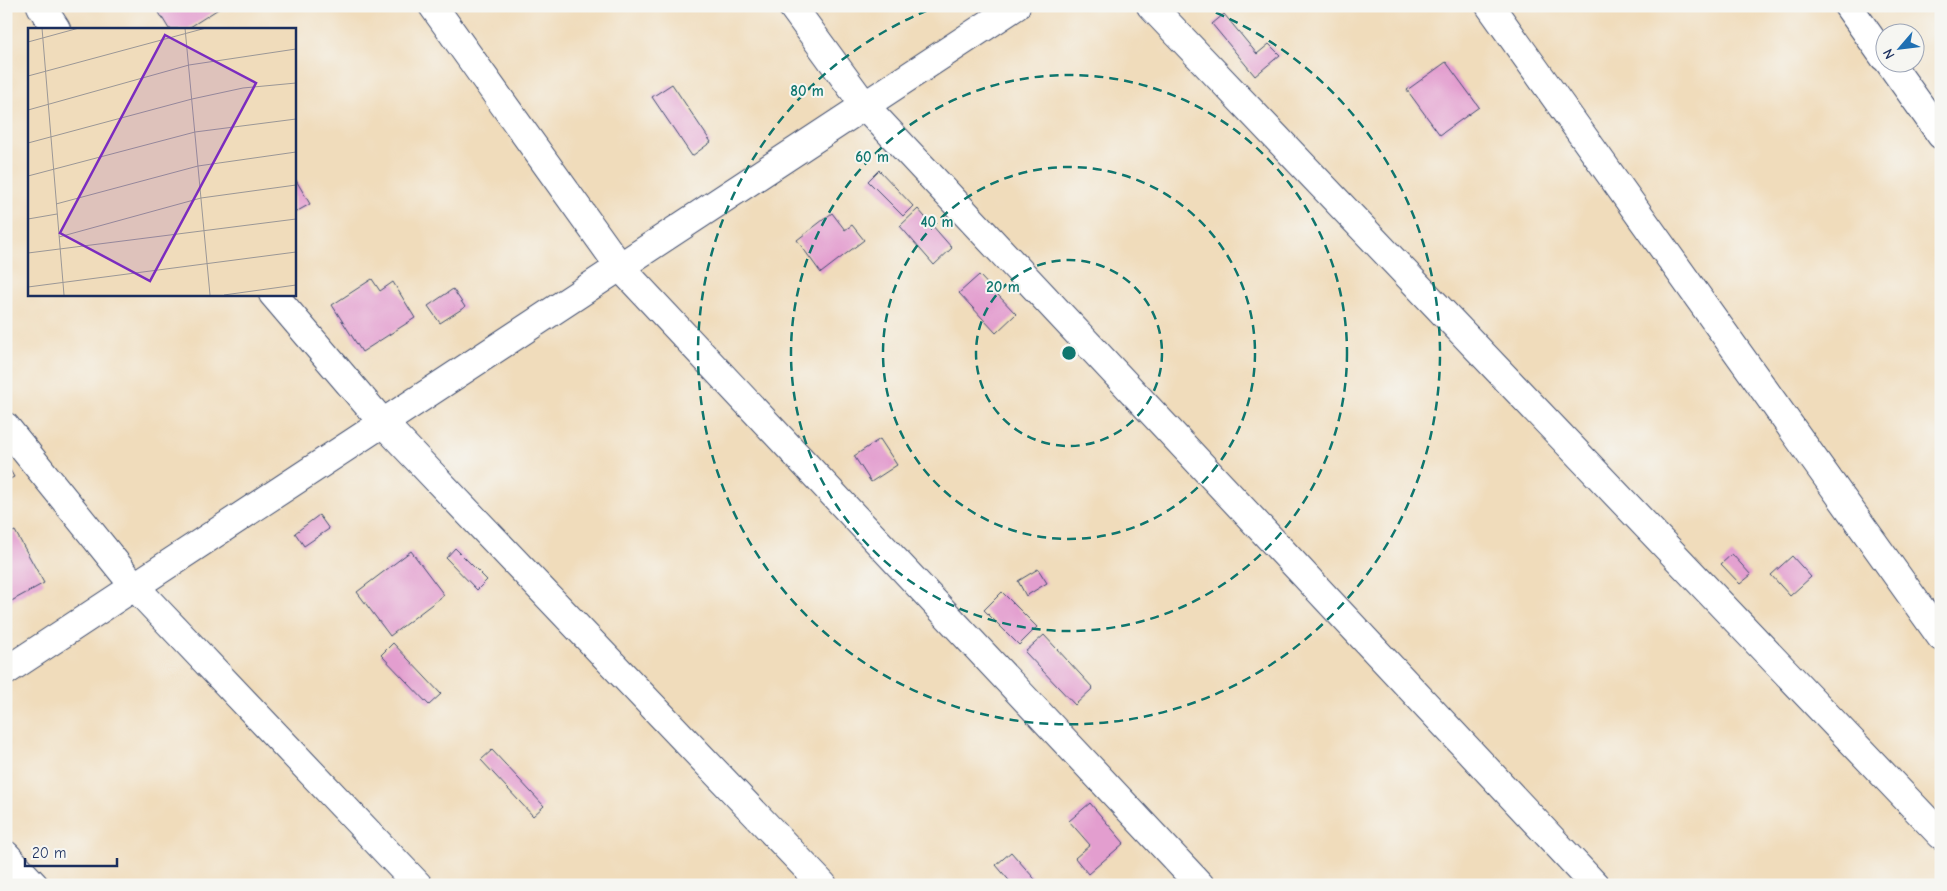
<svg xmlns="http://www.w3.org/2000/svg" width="1947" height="891" font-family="'Comic Neue',sans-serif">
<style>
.building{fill:#e39ecf}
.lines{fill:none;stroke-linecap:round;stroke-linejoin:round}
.street-casing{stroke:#3b496c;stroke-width:30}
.street{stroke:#fff;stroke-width:28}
.ring{fill:none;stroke:#0f766e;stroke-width:2.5;stroke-dasharray:9 6}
.inset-road{fill:none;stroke:#9b9796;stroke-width:1}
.view{fill:#7b2cbf;fill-opacity:0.15;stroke:#7b2cbf;stroke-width:2.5}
.inset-edge{fill:none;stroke:#1b2f5e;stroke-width:2.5}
.centre{fill:#0f766e;stroke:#f6f6f2;stroke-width:2.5}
.ring-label{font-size:15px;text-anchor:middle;font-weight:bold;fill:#0f766e;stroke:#f6f6f2;stroke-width:4;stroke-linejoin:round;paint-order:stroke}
</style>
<rect width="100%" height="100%" fill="#f6f6f2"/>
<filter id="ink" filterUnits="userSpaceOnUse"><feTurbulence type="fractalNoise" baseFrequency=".02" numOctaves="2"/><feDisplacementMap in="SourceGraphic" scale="10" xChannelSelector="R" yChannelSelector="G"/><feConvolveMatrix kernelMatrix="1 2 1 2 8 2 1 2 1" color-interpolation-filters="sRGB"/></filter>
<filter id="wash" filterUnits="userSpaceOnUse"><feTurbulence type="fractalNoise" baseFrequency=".0096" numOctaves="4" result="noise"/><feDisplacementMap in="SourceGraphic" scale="20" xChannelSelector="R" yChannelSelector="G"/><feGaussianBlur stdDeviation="1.12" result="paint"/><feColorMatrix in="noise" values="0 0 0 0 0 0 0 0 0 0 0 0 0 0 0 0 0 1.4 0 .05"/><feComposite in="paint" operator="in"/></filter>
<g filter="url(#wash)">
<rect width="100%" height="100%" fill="#f0dcbb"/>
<g id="blocks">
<g class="building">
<path d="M155,6H223L187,29H169Z"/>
<path d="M1224,14L1257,54L1269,44L1280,55L1255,76L1212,24Z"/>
<path d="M1446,62L1479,107L1440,135L1407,90Z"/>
<path d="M672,84L711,142L692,156L652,97Z"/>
<path d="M879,170L913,206L903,216L868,181Z"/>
<path d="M294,177L310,204L294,213Z"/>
<path d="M918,209L952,248L934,265L900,226Z"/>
<path d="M832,213L845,230L852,225L864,240L821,273L797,240Z"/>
<path d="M979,275L1016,314L996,333L959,293Z"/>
<path d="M372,279L380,291L393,282L415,318L362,352L332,305Z"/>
<path d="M453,289L465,307L440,323L428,306Z"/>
<path d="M880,439L897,465L871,482L854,456Z"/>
<path d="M6,463L14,477L6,481Z"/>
<path d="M319,515L329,529L304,546L295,533Z"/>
<path d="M15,531L44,583L6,604V535Z"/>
<path d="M455,548L487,580L477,590L446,558Z"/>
<path d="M411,551L444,595L390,636L357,592Z"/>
<path d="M1732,554L1751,575L1740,584L1721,564Z"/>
<path d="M1792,556L1811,577L1790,596L1771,575Z"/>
<path d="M1038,569L1047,583L1026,596L1018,581Z"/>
<path d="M1002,592L1037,627L1019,645L984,610Z"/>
<path d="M1044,635L1093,688L1075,705L1025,652Z"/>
<path d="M393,643L441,694L429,705L381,655Z"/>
<path d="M492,750L544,806L533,816L481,760Z"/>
<path d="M1090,803L1124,843L1088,874L1075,858L1090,845L1069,821Z"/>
<path d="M1011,852L1040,885H1013L996,865Z"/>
</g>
</g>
</g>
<g filter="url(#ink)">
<use href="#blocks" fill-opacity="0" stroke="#3b496c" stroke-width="1"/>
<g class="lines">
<defs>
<g id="street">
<path d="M41,6L56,29"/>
<path d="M433,6L620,267L1200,885"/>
<path d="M792,6L865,106L1595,885"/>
<path d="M1151,6L1941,835"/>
<path d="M1490,6L1941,637"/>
<path d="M1848,6L1884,57"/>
<path d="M1889,62L1941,135"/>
<path d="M273,294L383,423L823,885"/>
<path d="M6,427L135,587L418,885"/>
<path d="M6,671L1016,6"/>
<path d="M6,855L34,885"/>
</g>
</defs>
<use href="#street" class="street-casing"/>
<use href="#street" class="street"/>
</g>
</g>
<g class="ring">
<circle cx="1069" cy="353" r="93"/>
<circle cx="1069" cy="353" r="186"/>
<circle cx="1069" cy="353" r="278"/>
<path d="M1202 7A371 371 0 1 1 936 7"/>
</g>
<g transform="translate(28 28)">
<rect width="268" height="268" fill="#f0dcbb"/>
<path class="inset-road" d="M14,0L36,267M157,0L182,267M0,14L51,0M0,48L178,0M0,82L161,37L268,21M0,115L164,71L215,60L268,55M0,148L167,104L268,91M28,176L170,138L268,124M0,191L29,186M31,209L173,170L268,157M0,225L268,191M0,259L268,224M196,267L268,257"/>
<path class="view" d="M137,7L228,55L122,253L32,205Z"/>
<rect width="268" height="268" class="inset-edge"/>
</g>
<circle cx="1069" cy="353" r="8" class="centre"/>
<g class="ring-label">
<text x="807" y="96">80 m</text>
<text x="872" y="162">60 m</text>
<text x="937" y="227">40 m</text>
<text x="1003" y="292">20 m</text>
</g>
<rect width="1947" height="891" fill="none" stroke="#f6f6f2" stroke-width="25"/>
<g transform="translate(1900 48) rotate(242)"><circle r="24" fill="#f6f6f2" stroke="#9ea6b7"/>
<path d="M0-4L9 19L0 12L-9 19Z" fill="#1f6fb2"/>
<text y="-8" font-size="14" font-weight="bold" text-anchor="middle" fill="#1b2f5e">N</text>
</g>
<path d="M25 858v8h92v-8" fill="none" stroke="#1b2f5e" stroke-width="2.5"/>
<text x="32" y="858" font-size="15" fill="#1b2f5e" stroke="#f6f6f2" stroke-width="4" paint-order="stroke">20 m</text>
</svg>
